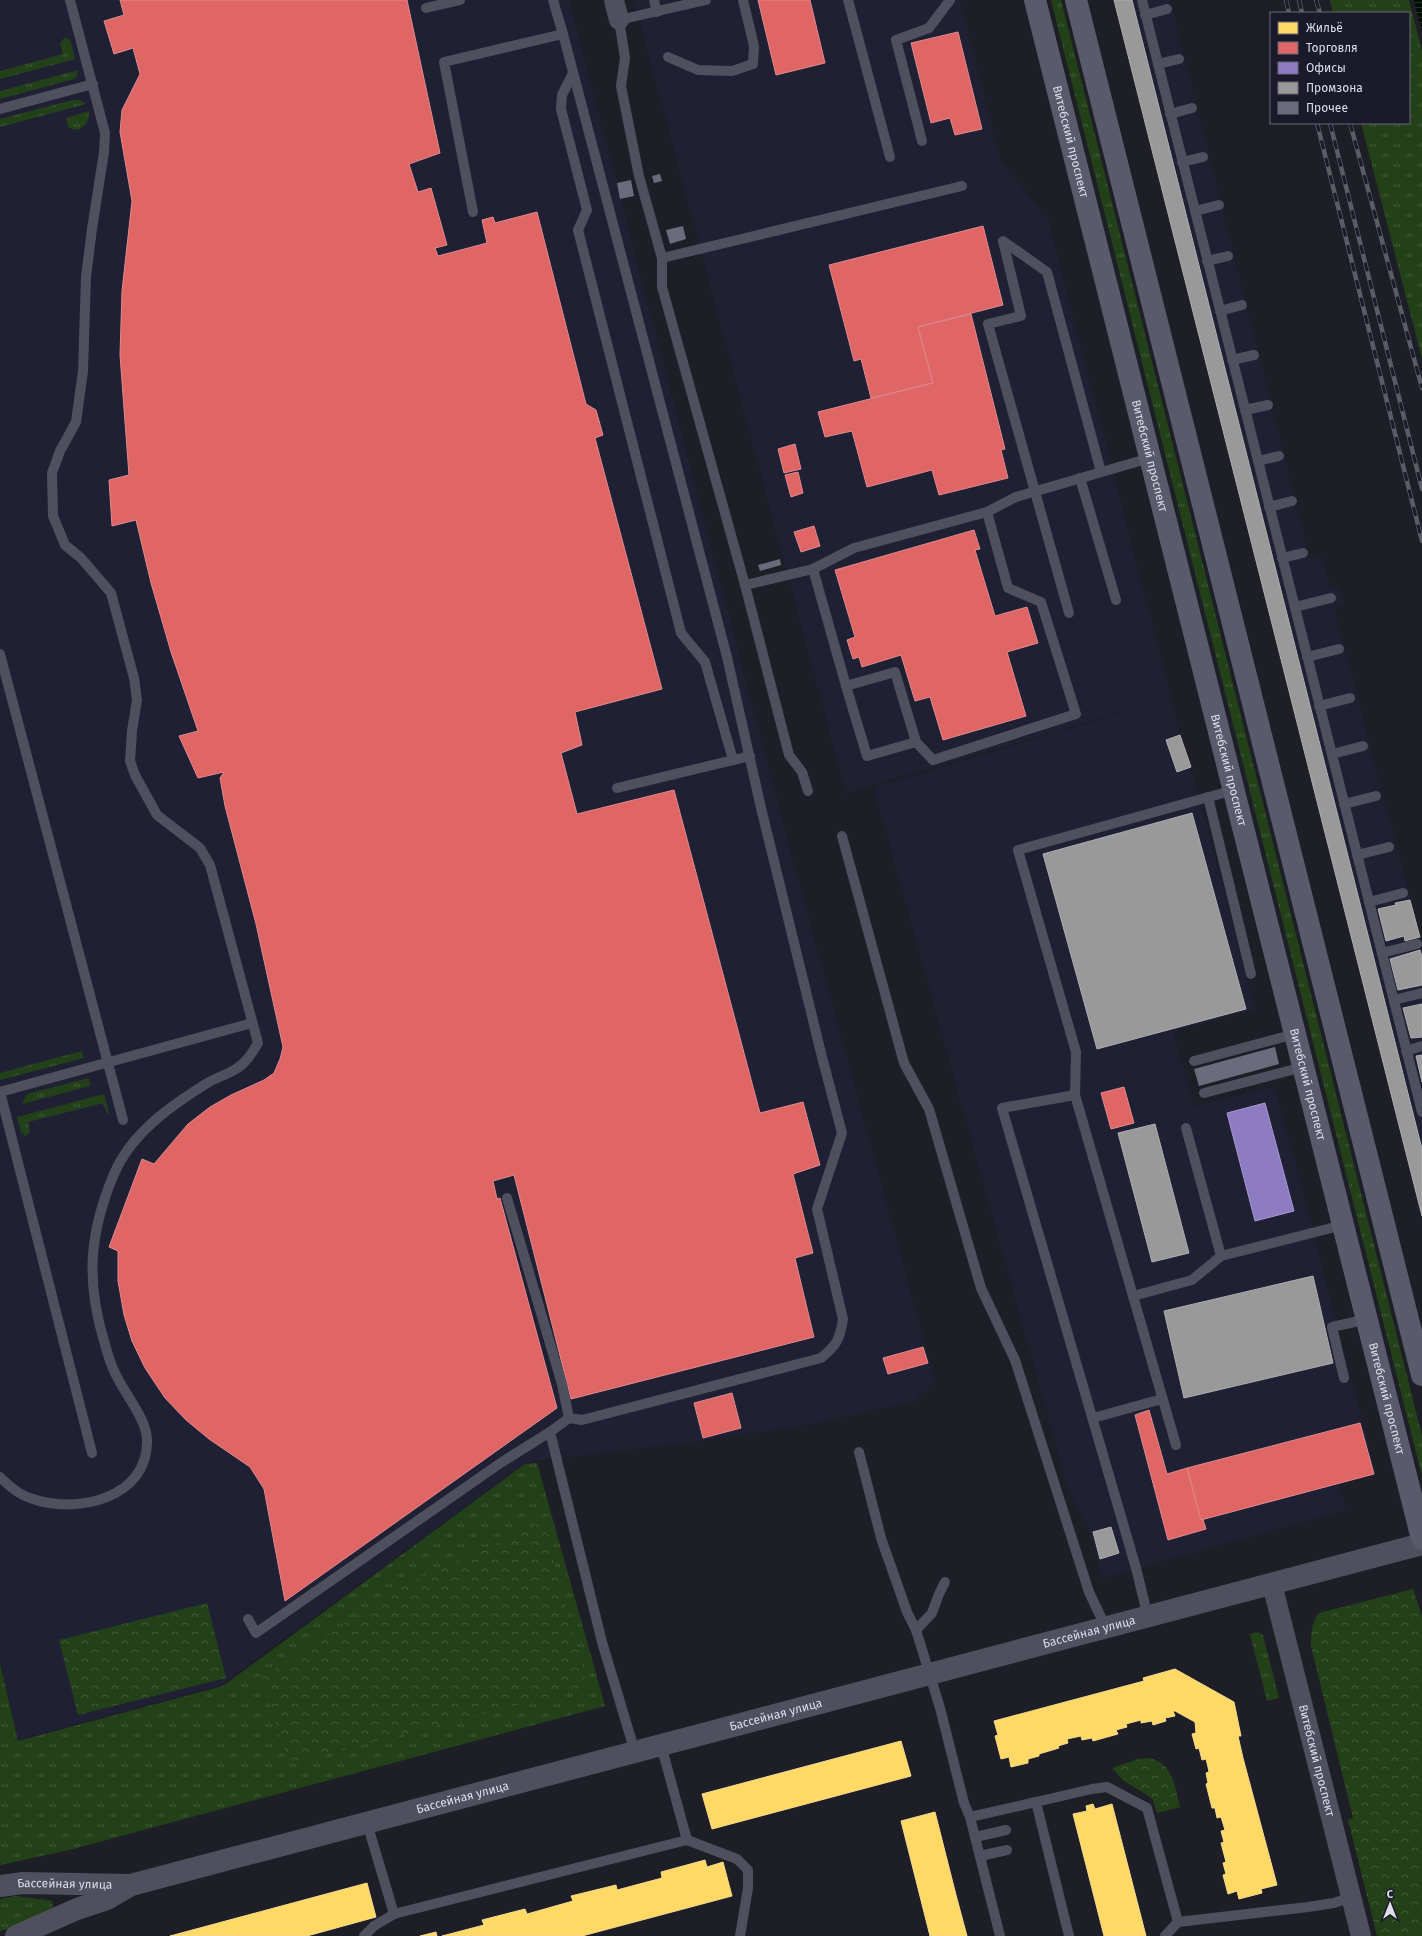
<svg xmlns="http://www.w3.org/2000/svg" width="1422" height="1936" font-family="'Fira Sans',sans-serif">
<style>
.built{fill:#202034}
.grass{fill:url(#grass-tufts)}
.park{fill:url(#park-crowns)}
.water{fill:url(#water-rules)}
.homes{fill:#ffd966;stroke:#f5da8e}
.shops{fill:#e06666;stroke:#df8a8e}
.offices{fill:#8e7cc3;stroke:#a699cf}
.industry{fill:#999;stroke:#adaeb1}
.building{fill:#6a6b7d}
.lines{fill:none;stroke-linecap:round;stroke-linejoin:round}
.service{stroke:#4f4f5e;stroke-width:10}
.minor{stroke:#4f4f5e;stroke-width:20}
.tertiary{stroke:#4f4f5e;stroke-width:22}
.primary{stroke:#5a5a6d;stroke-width:22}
.rail-casing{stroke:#5c5c67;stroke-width:4.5}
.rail{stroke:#1a1a2b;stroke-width:3;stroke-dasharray:9;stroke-linecap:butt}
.labels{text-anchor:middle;stroke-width:4;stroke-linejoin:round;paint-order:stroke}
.street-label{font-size:12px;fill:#dddeea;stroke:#1a1a2b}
</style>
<defs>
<pattern id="grass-tufts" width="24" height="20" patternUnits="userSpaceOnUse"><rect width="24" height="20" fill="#234119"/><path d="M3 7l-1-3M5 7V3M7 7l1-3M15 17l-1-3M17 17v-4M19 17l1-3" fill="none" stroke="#425c3b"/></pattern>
<pattern id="park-crowns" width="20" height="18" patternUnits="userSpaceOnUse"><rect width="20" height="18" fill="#234119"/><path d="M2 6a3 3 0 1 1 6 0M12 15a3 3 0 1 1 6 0" fill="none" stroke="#425c3b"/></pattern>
<pattern id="water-rules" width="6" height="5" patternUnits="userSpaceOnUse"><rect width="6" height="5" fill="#030e04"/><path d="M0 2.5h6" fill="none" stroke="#273129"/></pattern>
</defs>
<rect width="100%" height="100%" fill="#1e1e27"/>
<g class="built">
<path d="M0,0H569L783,824L935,1381L914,1401L807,1425L690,1442L527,1462L219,1686L18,1740L0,1659Z"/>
<path d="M634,0H960L1000,160L1048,220L1171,697L846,793Z"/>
<path d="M1116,0H1170L1310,559L1322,556L1330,589L1339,587L1344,605L1334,608L1422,944V1222Z"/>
<path d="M1171,698L1180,735L1197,789L1255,1009L1173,1032L1194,1107L1275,1086L1376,1474L1339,1485L1346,1510L1102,1578L1088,1526L1068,1489L874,788Z"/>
</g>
<g class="grass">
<path d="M1051,0H1061L1422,1436V1476Z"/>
<path d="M1330,0H1409L1422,51V358L1361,123H1409V13H1333Z"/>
<path d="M64,38H68L71,42L75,59L0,79V71L63,54L60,44Z"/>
<path d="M78,70L77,76L74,79L0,99V91Z"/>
<path d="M73,100H80L86,104L0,127V119Z"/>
<path d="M89,111C89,122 85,129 74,130L68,127L66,118Z"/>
<path d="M82,1051L84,1058L0,1080V1073Z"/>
<path d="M89,1078L90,1086L22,1104L27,1094Z"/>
<path d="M104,1094L109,1113H107L103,1103L28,1122L30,1132L26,1136L21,1133L17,1117Z"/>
<path d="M537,1463L605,1706L69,1850L0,1865V1663L18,1741L223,1686L525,1464Z"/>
<path d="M1258,1632L1263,1635L1279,1698L1267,1701L1250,1634Z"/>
<path d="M15,1896L47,1900L52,1901L53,1907L24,1926L0,1931V1899Z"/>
</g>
<g class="park">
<path d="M543,1522L588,1687L289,1764L262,1678L401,1586Z"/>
<path d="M1413,1589L1422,1616V1936H1377L1348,1820L1353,1818L1311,1646C1311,1634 1311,1623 1319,1613Z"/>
<path d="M207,1603L226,1678L78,1715L59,1640Z"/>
<path d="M1148,1758C1174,1763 1174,1786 1180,1807L1157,1813L1152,1798L1124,1781L1112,1768L1138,1759Z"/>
</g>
<path class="water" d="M1414,0H1422V32Z"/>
<g class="homes">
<path d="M1175,1669L1234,1702L1241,1736H1238L1243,1758L1277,1885L1261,1889L1262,1893L1239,1899L1237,1891L1228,1894L1223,1875L1226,1874L1223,1863L1226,1862L1221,1843L1224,1842L1221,1831L1225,1830L1221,1817L1217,1818L1215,1808H1212L1206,1784L1208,1783L1206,1773L1209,1772L1208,1767L1206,1759L1202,1760L1199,1748L1196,1749L1192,1734L1196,1733L1195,1722L1175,1711H1173L1175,1716L1165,1718L1166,1721L1153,1725L1152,1721L1141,1723V1720L1126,1724L1127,1727L1116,1730L1118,1734L1093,1741L1092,1738L1082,1740L1081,1736L1067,1739L1068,1743L1058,1746L1059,1748L1039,1754V1756L1028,1759V1763L1011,1767L1009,1757L1001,1759L995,1736L998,1735L994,1721L1144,1681L1143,1678Z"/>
<path d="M901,1741L911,1776L712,1829L702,1794Z"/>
<path d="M1093,1804L1095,1809L1112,1804L1146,1936H1104L1073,1814L1087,1811L1086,1806Z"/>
<path d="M935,1812L956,1895L967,1936H930L901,1821Z"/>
<path d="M705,1860L707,1867L723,1862L732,1896L582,1936H442L484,1925L482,1920L525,1909L527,1914L573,1901L571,1896L616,1885L617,1890L662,1878L661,1872Z"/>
<path d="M367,1883L376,1917L307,1936H170Z"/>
<path d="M436,1932L437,1936H420Z"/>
</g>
<g class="shops">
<path d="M120,0H407L440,153L409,164L418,192L431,188L447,245L435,248L438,256L487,243L482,220L493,217L495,223L537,212L586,404L596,410L603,435L595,438L662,689L575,712L582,745L561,753L577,814L674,790L760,1113L803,1102L820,1165L793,1174L813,1253L795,1258L814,1337L571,1399L514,1175L493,1181L497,1199L500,1198L557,1408L285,1601L264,1489L250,1467L209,1439L186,1420L165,1398L145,1368L132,1341L124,1315L118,1281V1251L109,1247L142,1159L154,1164L188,1124L210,1107L231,1095L264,1080L274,1073L280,1059L283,1047L256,924L225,806L220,778L224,772L198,778L179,736L198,731L171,652L151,583L136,520L112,526L109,480L129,475L120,355L122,291L132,201L120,132L122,110L140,74L133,48L114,54L104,21L124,15Z"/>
<path d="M758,0H810L825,63L776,75Z"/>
<path d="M958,32L982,129L955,135L950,118L931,123L911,43Z"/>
<path d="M983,226L1003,305L918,327L933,383L871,398L861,359L854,361L829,265Z"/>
<path d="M971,314L1005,449L1001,450L1008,478L939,495L932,470L867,487L852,431L825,437L818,412L933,383L918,327Z"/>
<path d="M795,444L801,469L784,473L778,449Z"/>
<path d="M798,472L803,493L791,497L785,475Z"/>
<path d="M814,526L820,546L801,552L794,532Z"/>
<path d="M974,530L980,549L975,550L995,616L1027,607L1038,643L1007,652L1026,716L943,740L930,697L915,701L901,655L862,667L859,657L853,659L847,640L855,637L835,570Z"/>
<path d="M1124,1087L1134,1123L1111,1129L1101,1093Z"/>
<path d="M923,1347L928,1363L888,1374L883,1358Z"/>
<path d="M732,1393L741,1428L703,1438L694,1403Z"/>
<path d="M1149,1410L1167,1474L1187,1468L1206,1529L1168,1540L1135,1415Z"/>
<path d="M1360,1423L1374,1474L1201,1520L1187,1468Z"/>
</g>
<path class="offices" d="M1265,1103L1294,1211L1255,1221L1227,1113Z"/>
<g class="industry">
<path d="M1114,0H1132L1422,1149V1216Z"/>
<path d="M1180,735L1191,767L1177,772L1166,740Z"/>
<path d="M1192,813L1246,1009L1097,1049L1043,854Z"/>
<path d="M1410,900L1420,937L1405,941L1404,936L1386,941L1378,909L1396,905L1395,903Z"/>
<path d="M1420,950L1422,957V985L1398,990L1390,959Z"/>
<path d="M1422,1004V1037L1411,1038L1403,1008Z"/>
<path d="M1422,1055V1082L1416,1056Z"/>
<path d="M1155,1124L1189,1253L1152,1262L1118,1133Z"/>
<path d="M1313,1276L1333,1363L1184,1398L1164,1311Z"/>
<path d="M1111,1527L1119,1553L1100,1559L1093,1532Z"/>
</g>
<g class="building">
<path d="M660,174L662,181L654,183L652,176Z"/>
<path d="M631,180L634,196L620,199L617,183Z"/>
<path d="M683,226L686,239L670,244L666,230Z"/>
<path d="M780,559L781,565L760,571L758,565Z"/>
<path d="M1275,1047L1279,1064L1199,1086L1194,1069Z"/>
</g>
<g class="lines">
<g class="service">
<path d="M654,0L657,12"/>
<path d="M706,0L619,20L625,58L621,86L639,176L662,258L962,186"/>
<path d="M848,0L890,157"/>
<path d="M1142,0L1422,1112"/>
<path d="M426,8L460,0"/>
<path d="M1145,15L1167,9"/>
<path d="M668,57L698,70L732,71L753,64L754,46L743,0"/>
<path d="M1158,64L1179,59"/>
<path d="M573,73L562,95L561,109L587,210L578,230L681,633L705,662L733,760"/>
<path d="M0,109L93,84"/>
<path d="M1170,114L1192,108"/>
<path d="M922,141L896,40L929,28L950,0"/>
<path d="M1182,162L1203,157"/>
<path d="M1195,211L1219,205"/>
<path d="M473,212L444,62L563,34L553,0"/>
<path d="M662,258V287L745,585L789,755L802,772L808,791"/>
<path d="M1207,261L1228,256"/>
<path d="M1220,311L1242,305"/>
<path d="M1232,360L1254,355"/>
<path d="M1245,410L1268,405"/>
<path d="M1258,461L1279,456"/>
<path d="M1080,478L1116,600"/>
<path d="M1269,507L1292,501"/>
<path d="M1282,558L1303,553"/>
<path d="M745,585L813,569"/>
<path d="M1295,607L1331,598"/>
<path d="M1069,613L988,324L1021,316L1003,241L1047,272L1101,472"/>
<path d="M0,654L123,1120"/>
<path d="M1307,657L1339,649"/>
<path d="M846,686L813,569L854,548L987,512L1016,497L1150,458"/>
<path d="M1319,706L1350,698"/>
<path d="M916,742L867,756L846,686L895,672L916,742L933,760L1076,714L1041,602L1008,588L987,512"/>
<path d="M1332,754L1363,746"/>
<path d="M617,788L750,756"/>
<path d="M1208,797L1251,974"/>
<path d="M1344,804L1376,796"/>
<path d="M842,836L904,1063L929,1109L981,1288L1015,1360L1089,1592L1106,1628"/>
<path d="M1357,855L1389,847"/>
<path d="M1369,902L1403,893"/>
<path d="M1382,953L1417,944"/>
<path d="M1394,1000L1422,993"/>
<path d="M1406,1051L1422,1046"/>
<path d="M1194,1061L1295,1034"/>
<path d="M0,1092L92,1453"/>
<path d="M0,1092L252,1023"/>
<path d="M1204,1093L1303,1067"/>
<path d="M1075,1095L1176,1445"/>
<path d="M1186,1128L1221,1256"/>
<path d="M507,1198L562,1384L569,1418"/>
<path d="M1133,1296L1192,1280L1221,1256L1343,1225"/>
<path d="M1344,1378L1332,1327L1368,1319"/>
<path d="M1093,1418L1162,1399"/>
<path d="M550,1432L569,1418L582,1420L821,1358C837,1345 840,1339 843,1319L817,1209L842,1133L822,1057L761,808L727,657L563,34"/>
<path d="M859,1452L881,1538L907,1612L916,1630L940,1708L964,1803L970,1817L1036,1802L1069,1936"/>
<path d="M0,1477C8,1485 19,1495 30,1498C75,1515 149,1499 147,1439C146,1418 124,1393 115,1373C110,1363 107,1352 104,1341C86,1281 89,1233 114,1174C132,1132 172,1105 209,1082C218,1077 228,1074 236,1069C246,1063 252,1053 258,1043L210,865L200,848L157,815L135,775L130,761L132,731L137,700L134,678L111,593L81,558L65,545L53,516L52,473L60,451L76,422L83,371L86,277L92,229L104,152L105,133L70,0"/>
<path d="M1148,1617L1136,1568L1002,1108L1075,1095L1076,1052L1018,850L1234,790"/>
<path d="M248,1619L256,1633L502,1462L550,1432L602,1642L635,1752"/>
<path d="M916,1630L932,1613L939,1594L945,1582"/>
<path d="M661,1745L687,1840"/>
<path d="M1036,1802L1092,1789L1107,1787L1147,1808L1178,1922"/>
<path d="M970,1817L1000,1936"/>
<path d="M367,1823L394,1914"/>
<path d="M975,1837L1006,1830"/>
<path d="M980,1856L1007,1850"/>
<path d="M364,1936L374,1926L394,1914L687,1840L737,1859L748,1870V1888L740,1936"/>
<path d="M1165,1936L1178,1922L1308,1907L1334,1903L1351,1897"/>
</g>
<g class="minor">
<path d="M614,0L619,20"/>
<path id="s1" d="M1272,1584L1361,1936"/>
</g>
<g class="tertiary">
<path id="s2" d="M0,1886L23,1883L131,1885"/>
<path id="s3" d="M16,1936L77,1909L107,1899L131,1885L1422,1544"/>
</g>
<g class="primary">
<path id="s4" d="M1035,0L1422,1539"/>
<path d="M1076,0L1422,1375"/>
</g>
<defs>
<g id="rail">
<path d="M1286,0L1289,13"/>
<path d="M1299,0L1302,13"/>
<path d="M1316,0L1320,13"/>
<path d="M1317,123L1422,541"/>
<path d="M1330,123L1422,489"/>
<path d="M1350,123L1422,388"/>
</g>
</defs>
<use href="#rail" class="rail-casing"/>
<use href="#rail" class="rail"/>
</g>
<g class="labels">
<g class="street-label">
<text dy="4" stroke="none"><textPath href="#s4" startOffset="146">Витебский проспект</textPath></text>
<text dy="4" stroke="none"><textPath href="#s4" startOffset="470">Витебский проспект</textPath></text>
<text dy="4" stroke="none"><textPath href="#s4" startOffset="794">Витебский проспект</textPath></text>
<text dy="4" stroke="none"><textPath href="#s4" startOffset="1118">Витебский проспект</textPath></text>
<text dy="4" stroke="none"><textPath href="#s4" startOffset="1442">Витебский проспект</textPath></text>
<text dy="4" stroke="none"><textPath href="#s3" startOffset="1117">Бассейная улица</textPath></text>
<text dy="4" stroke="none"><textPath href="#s3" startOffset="793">Бассейная улица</textPath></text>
<text dy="4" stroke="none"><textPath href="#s1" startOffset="182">Витебский проспект</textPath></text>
<text dy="4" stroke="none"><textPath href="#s3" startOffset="469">Бассейная улица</textPath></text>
<text dy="4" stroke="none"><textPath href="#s2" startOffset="65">Бассейная улица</textPath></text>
</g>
</g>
<rect x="1270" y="12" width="140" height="112" fill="#1a1a2b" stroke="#686877"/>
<rect x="1278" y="22" width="20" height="12" fill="#ffd966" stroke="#686877"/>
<text x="1306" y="32" font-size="12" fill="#dddeea">Жильё</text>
<rect x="1278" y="42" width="20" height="12" fill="#e06666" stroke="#686877"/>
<text x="1306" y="52" font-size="12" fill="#dddeea">Торговля</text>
<rect x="1278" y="62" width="20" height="12" fill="#8e7cc3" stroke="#686877"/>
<text x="1306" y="72" font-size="12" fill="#dddeea">Офисы</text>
<rect x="1278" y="82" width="20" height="12" fill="#999999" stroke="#686877"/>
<text x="1306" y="92" font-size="12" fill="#dddeea">Промзона</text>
<rect x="1278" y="102" width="20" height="12" fill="#6a6b7d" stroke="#686877"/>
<text x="1306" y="112" font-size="12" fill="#dddeea">Прочее</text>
<g transform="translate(1390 1904)" stroke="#1a1a2b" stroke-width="3" paint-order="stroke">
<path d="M0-3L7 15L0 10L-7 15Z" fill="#dddeea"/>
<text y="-6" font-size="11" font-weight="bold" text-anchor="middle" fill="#dddeea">С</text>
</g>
</svg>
